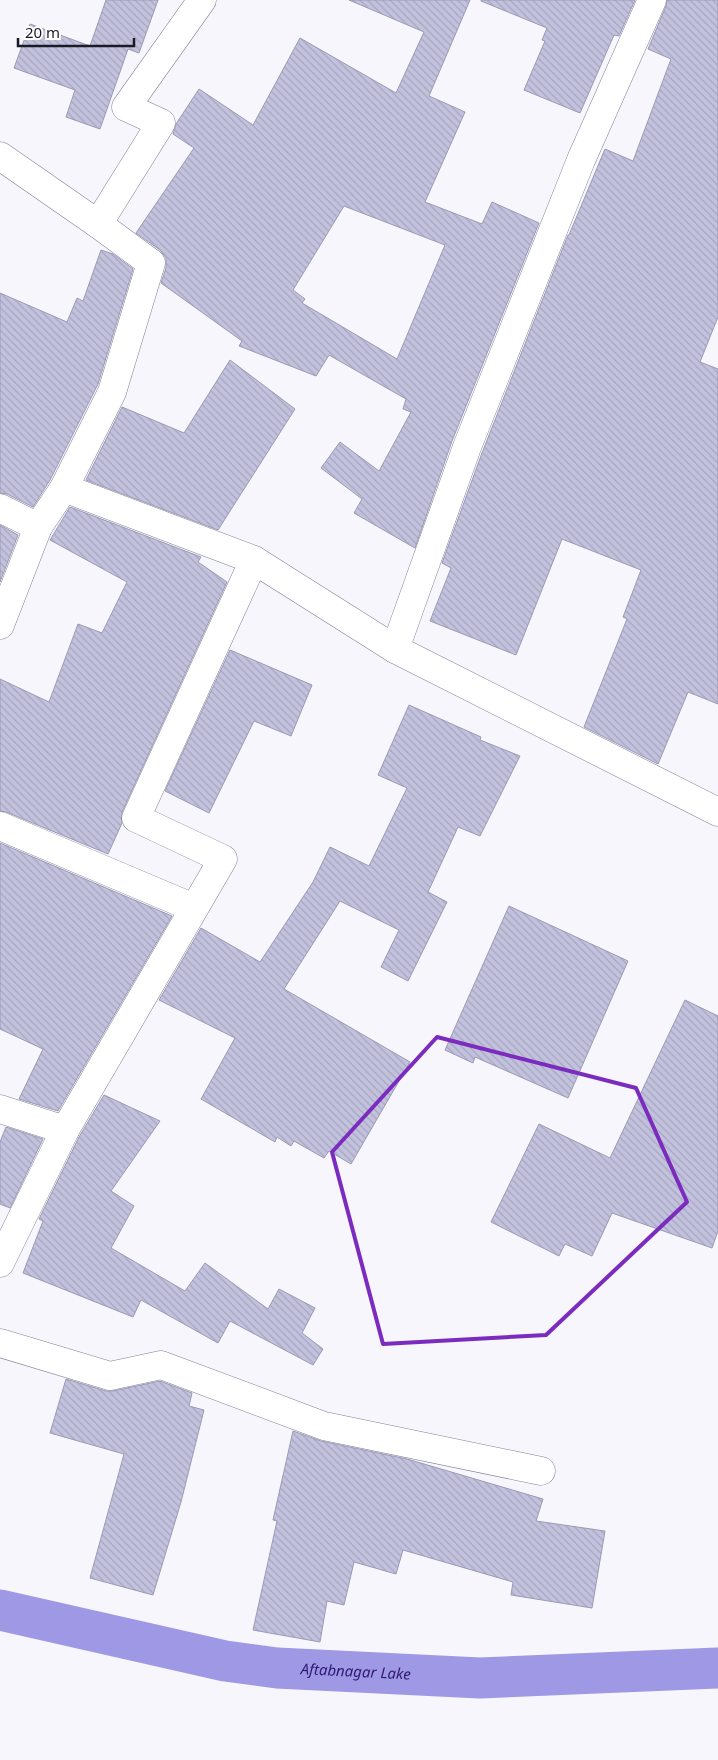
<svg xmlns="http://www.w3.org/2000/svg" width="718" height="1760" font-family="'Noto Sans',sans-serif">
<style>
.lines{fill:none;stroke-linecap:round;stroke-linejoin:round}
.canal{stroke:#9e98e5;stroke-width:41}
.building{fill:url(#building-back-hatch);stroke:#9b9ab5;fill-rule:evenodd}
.street-casing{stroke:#83829c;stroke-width:29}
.street{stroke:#fff;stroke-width:28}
.marked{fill:none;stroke:#7b2cbf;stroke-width:4;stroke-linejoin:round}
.labels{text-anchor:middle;stroke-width:5;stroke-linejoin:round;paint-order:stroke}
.water-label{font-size:15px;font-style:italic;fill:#311a73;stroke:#fff}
</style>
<defs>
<pattern id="building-back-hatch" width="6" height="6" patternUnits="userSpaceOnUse" patternTransform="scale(1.25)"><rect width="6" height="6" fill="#c3c2de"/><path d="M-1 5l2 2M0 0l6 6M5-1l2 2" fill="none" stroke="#a7a6be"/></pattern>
</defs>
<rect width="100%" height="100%" fill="#f6f6fc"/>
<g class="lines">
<path class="canal" id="s1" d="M0,1610L225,1661L277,1668L480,1678L718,1668"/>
</g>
<g class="building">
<path d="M106,0H158L139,53L128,49L100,129L66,117L75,90L14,68L30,24L90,46Z"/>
<path d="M349,0H470L429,96L465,112L425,202L482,224L492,202L539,223L452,441L415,548L354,513L362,499L321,468L340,442L379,471L411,412L403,409L406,399L329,355L316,376L239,346L242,341L161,283L166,268V258L160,250L136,233L194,148L173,134L176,124L199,89L253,125L300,38L396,93L424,32ZM344,206L445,245L397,359L302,303L305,299L293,290Z"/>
<path d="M481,0H635L619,36L614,35L580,113L524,90L545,41L542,40L547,28L481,1Z"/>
<path d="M667,0H718V317L700,362L718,369V704L688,692L658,764L584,727L627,619L623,617L641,570L562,539L516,655L430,621L451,568L442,563L482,453L568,235H569L605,149L633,161L671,59L648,49L666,6Z"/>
<path d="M101,250L113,254L133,269L98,384L50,480L33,507L7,494L0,493V293L67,322L77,298L83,301Z"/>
<path d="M230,360L295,409L218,530L86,480L122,407L184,433Z"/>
<path d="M70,507L201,557L198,562L227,582L122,812V823L108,854L6,812L0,811V679L49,702L78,624L102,633L127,582L50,540Z"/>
<path d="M0,525L18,535L0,582Z"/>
<path d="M230,650L312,685L291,736L254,721L209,813L165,791Z"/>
<path d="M409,705L481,737L480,740L520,756L480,836L458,827L428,892L447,902L408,981L381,967L399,930L340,901L284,989L410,1062L351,1164L329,1151L324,1158L294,1141L291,1146L277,1137L275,1142L201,1099L235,1038L159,1000L201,928L260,962L313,882L330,847L369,866L407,788L378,775Z"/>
<path d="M0,843L172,916L58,1111L19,1099L43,1049L0,1029Z"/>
<path d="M509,906L628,961L568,1098L475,1057L473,1063L445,1050Z"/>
<path d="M685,1000L718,1016V1231L712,1248L612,1213L592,1256L565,1244L559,1256L491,1222L539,1124L610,1158Z"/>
<path d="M104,1095L160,1121L111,1191L134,1206L111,1248L185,1291L205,1263L268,1309L279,1289L315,1308L302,1333L323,1349L313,1365L230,1321L218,1343L141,1300L133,1317L23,1273L43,1221L39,1219L79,1137Z"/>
<path d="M6,1127L43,1139L10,1208L0,1204V1142Z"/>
<path d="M66,1379L106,1391H113L160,1381L192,1393L189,1406L204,1410L181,1502L153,1595L90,1578L124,1454L50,1433Z"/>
<path d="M293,1431L321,1441L407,1459L543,1499L536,1521L605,1531L592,1608L511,1595L513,1582L403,1550L396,1574L354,1562L344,1605L327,1601L320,1642L253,1630L277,1521L273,1520Z"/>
</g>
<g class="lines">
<defs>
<g id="street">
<path d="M0,156L98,224L151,263L112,392L64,488"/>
<path d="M98,224L161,123L126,107L202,0"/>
<path d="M0,508L38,527L64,488L254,560L395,649L718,812"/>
<path d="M0,625L38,527"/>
<path d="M395,649L467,447L581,160L652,0"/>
<path d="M0,826L194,908"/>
<path d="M0,1109L65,1130"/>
<path d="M0,1263L65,1130L223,859L136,818L254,560"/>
<path d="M0,1343L110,1376L161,1365L324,1426L541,1471"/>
</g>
</defs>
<use href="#street" class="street-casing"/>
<use href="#street" class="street"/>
</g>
<path class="marked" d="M437,1037L636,1088L687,1202L546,1335L383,1344L332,1152Z"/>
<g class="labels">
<g class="water-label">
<text dy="5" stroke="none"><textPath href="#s1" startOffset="362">Aftabnagar Lake</textPath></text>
</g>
</g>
<path d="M18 38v8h116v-8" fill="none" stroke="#1b1b25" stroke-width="2.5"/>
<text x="25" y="38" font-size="15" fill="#1b1b25" stroke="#ffffff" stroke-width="4" paint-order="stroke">20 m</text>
</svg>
